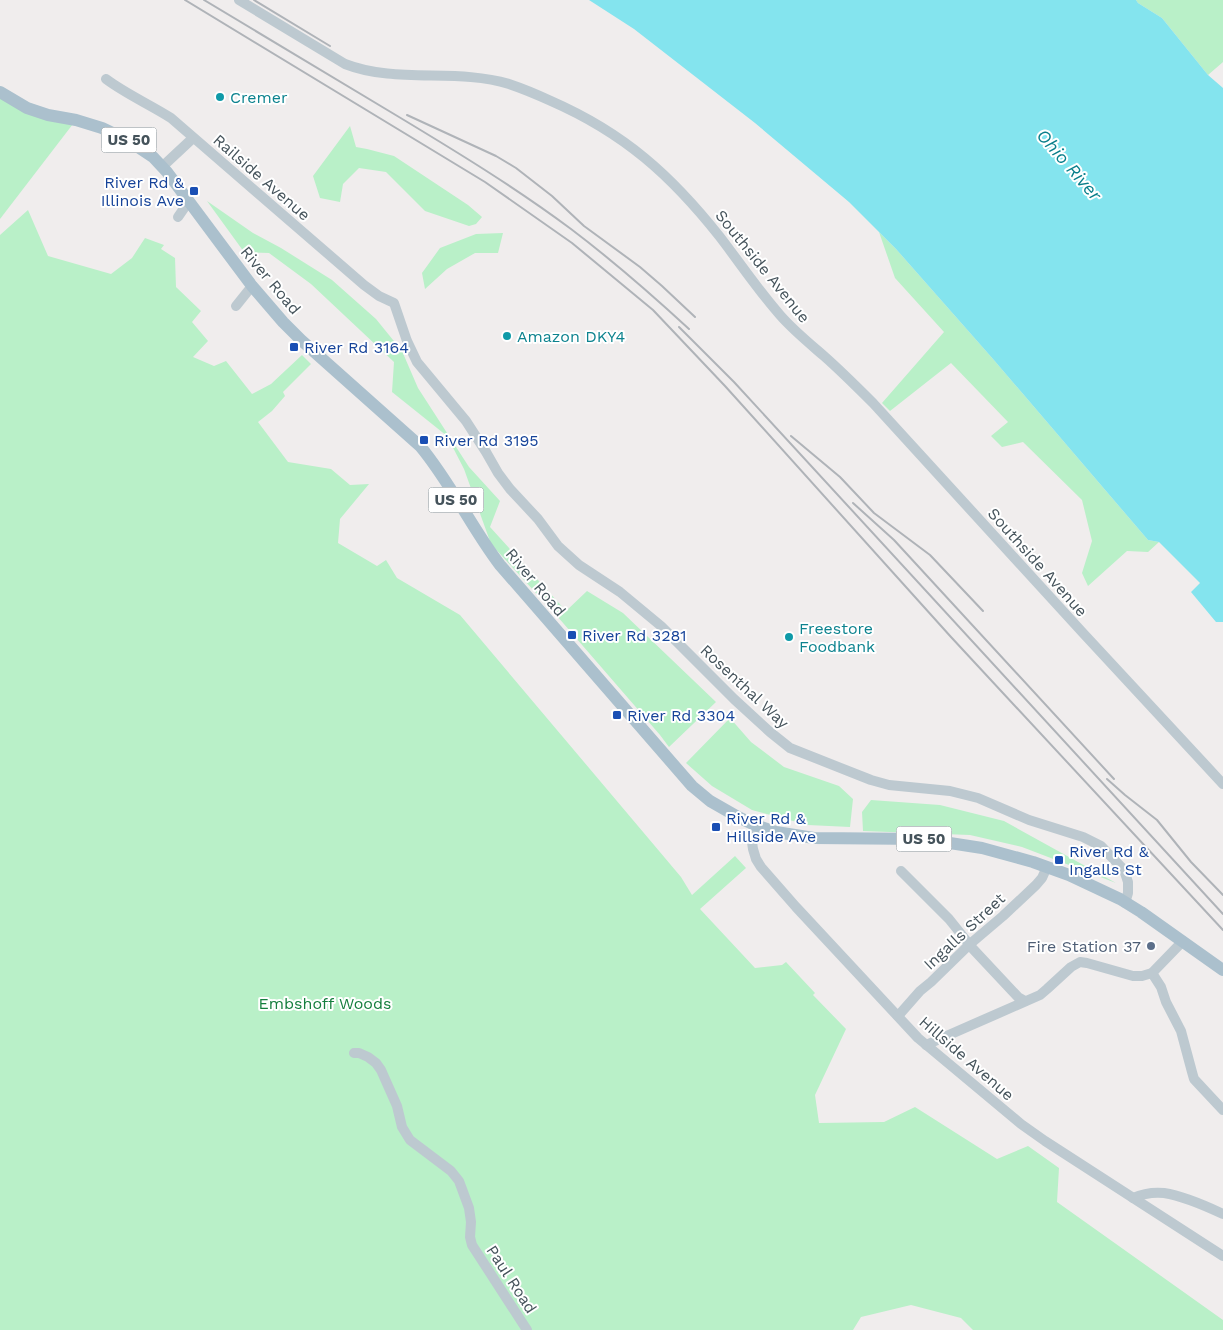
<svg xmlns="http://www.w3.org/2000/svg" width="1223" height="1330" font-family="'Work Sans',sans-serif">
<style>
.green{fill:#b9f0c8}
.water{fill:#84e4ee}
.lines{fill:none;stroke-linecap:round;stroke-linejoin:round}
.minor{stroke:#bdc9d0;stroke-width:10}
.major{stroke:#abc0cd;stroke-width:12}
.rail{stroke:#afb3b8;stroke-width:2}
.culture-dot{fill:#0f9aa8;stroke:#fff;stroke-width:2}
.transit-dot{fill:#1a4fb4;stroke:#fff;stroke-width:2}
.service-dot{fill:#5c6f8a;stroke:#fff;stroke-width:2}
.labels{text-anchor:middle;stroke-width:4;stroke-linejoin:round;paint-order:stroke}
.shield{fill:#fff;stroke:#7d878c;stroke-width:1}
.shield-label{font-size:15px;font-weight:bold;fill:#45535b}
.culture-label{font-size:16px;fill:#0d838f;stroke:#fff;text-anchor:start}
.street-label{font-size:16px;fill:#45535b;stroke:#fff}
.transit-label{font-size:16px;fill:#164399;stroke:#fff;text-anchor:start}
.service-label{font-size:16px;fill:#4e5e75;stroke:#fff;text-anchor:end}
.park-label{font-size:16px;fill:#147e3d;stroke:#fff}
.water-label{font-size:18px;font-style:italic;fill:#0a7f8b;stroke:#fff}
</style>
<rect width="100%" height="100%" fill="#f0eded"/>
<g class="green">
<path d="M1136,0H1223V62L1208,75L1162,18L1138,3Z"/>
<path d="M0,92L76,120L0,219Z"/>
<path d="M350,126L356,147L367,149L394,156L468,205L482,217L476,224L469,226L425,211L386,172L359,168L343,184L340,202L320,198L313,176Z"/>
<path d="M207,201L253,233L281,248L332,280L376,319L402,351L418,388L469,467L500,501L490,527L566,611L587,591L623,613L716,702L669,747L660,735L557,616L491,544L464,469L447,436L392,392L394,362L311,284L269,253L244,252Z"/>
<path d="M28,210L48,256L111,274L132,258L145,238L164,245L161,249L175,258L176,287L201,311L192,322L208,341L193,357L214,366L226,361L252,394L271,384L302,355L311,364L283,392L285,396L272,411L258,422L288,462L331,469L350,485L369,484L340,519L338,543L377,566L386,560L397,578L460,615L681,877L692,895L735,856L746,868L700,909L755,968L782,965L786,962L815,993L813,995L846,1029L815,1095L819,1123L884,1122L915,1107L997,1159L1028,1146L1059,1168L1057,1202L1223,1320V1330H973L961,1318L911,1305L861,1317L853,1330H0V235Z"/>
<path d="M879,232L896,249L993,359L1148,540L1159,542L1148,552L1127,551L1088,586L1082,573L1092,541L1082,500L1023,442L1002,447L991,436L1008,422L951,363L890,411L882,403L944,332L895,278Z"/>
<path d="M503,233L498,253H475L447,269L425,289L422,273L440,248L476,234Z"/>
<path d="M730,718L751,742L784,767L839,786L853,799L850,827L808,825L752,810L712,786L686,763Z"/>
<path d="M871,800L940,805L1004,821L1116,883L1022,847L970,835L863,831L862,812Z"/>
</g>
<path class="water" d="M589,0H1136L1138,3L1162,18L1208,75L1223,88V622H1216L1191,592L1200,583L1159,542L1148,540L993,359L896,249L849,202L755,123L634,29Z"/>
<g class="lines">
<g class="minor">
<path d="M239,0L345,64C396,84 457,68 509,84C524,89 538,95 551,101C624,133 671,175 720,237C740,263 758,290 780,315C793,330 809,343 824,356C841,371 857,387 873,403L1083,633L1223,784"/>
<path d="M106,79C126,94 149,104 171,118L364,285L379,296L394,303L407,341L417,362L466,421L486,452L498,473L510,489L538,519L558,546L579,565L620,592L661,626L734,699L770,732L790,748L871,780L889,785L950,791L978,798L1029,820L1083,837L1101,846L1124,870L1128,882V893L1125,903"/>
<path d="M163,166L193,138"/>
<path d="M178,217L189,201"/>
<path d="M236,306L252,286"/>
<path d="M755,825L752,842L753,849L756,859L761,867L796,907L918,1038L1021,1124L1045,1141L1223,1256"/>
<path d="M901,871L949,919L973,949L1018,997L1025,1001"/>
<path d="M1152,973L1161,987L1166,1002L1181,1031L1192,1072L1194,1079L1223,1110"/>
<path d="M898,1016L920,991L931,982L970,944L1003,916L1036,885L1042,878L1047,867"/>
<path d="M926,1045L1040,995L1047,989L1071,967L1080,962L1087,963L1133,976H1142L1152,973L1183,941"/>
<path d="M354,1053H359L368,1057L376,1063L381,1070L397,1106L402,1127L410,1140L451,1171L459,1181L469,1208L471,1222L470,1237L472,1245L527,1330"/>
<path d="M1133,1198C1142,1194 1153,1192 1164,1193C1183,1196 1206,1206 1223,1214"/>
</g>
<path class="major" d="M0,92L27,108L48,115L76,120L102,128L129,141L153,157L167,172L252,286L283,322L301,340L420,446C451,483 471,527 500,565L692,786L710,801L738,817L755,825L776,832L814,838L924,839L982,848L1033,862L1069,875L1120,899L1141,912L1223,970"/>
<g class="rail">
<path d="M185,0L485,182L572,243L653,310L725,386L951,637L1223,930"/>
<path d="M204,0C269,39 334,78 399,117C457,152 516,188 571,229C612,260 651,294 689,329"/>
<path d="M254,0L330,46"/>
<path d="M407,115L496,156L516,168L552,196L584,226L640,267L662,286L695,317"/>
<path d="M679,327L734,382L1223,914"/>
<path d="M791,436L840,477L874,513L930,555L983,611"/>
<path d="M853,503L894,540L1114,779"/>
<path d="M1107,779L1125,795L1157,820L1191,862L1223,895"/>
</g>
</g>
<g class="culture-dot">
<circle cx="220" cy="97" r="5"/>
<circle cx="507" cy="336" r="5"/>
<circle cx="789" cy="637" r="5"/>
</g>
<g class="transit-dot">
<rect x="189" y="186" width="10" height="10" rx="2.5"/>
<rect x="289" y="342" width="10" height="10" rx="2.5"/>
<rect x="419" y="435" width="10" height="10" rx="2.5"/>
<rect x="567" y="630" width="10" height="10" rx="2.5"/>
<rect x="612" y="710" width="10" height="10" rx="2.5"/>
<rect x="711" y="822" width="10" height="10" rx="2.5"/>
<rect x="1054" y="855" width="10" height="10" rx="2.5"/>
</g>
<circle class="service-dot" cx="1151" cy="946" r="5"/>
<g class="labels">
<g class="shield">
<rect x="101.5" y="127.5" width="55" height="25" rx="4"/>
<rect x="428.5" y="487.5" width="55" height="25" rx="4"/>
<rect x="896.5" y="826.5" width="55" height="25" rx="4"/>
</g>
<g class="shield-label">
<text x="129" y="145">US 50</text>
<text x="456" y="505">US 50</text>
<text x="924" y="844">US 50</text>
</g>
<g class="culture-label">
<text x="230" y="103">Cremer</text>
<text x="517" y="342">Amazon DKY4</text>
<text x="799" y="634">Freestore<tspan x="799" dy="18">Foodbank</tspan></text>
</g>
<g class="street-label">
<text transform="translate(262 177) rotate(41)" y="6">Railside Avenue</text>
<text transform="translate(763 266) rotate(51)" y="6">Southside Avenue</text>
<text transform="translate(271 280) rotate(50)" y="6">River Road</text>
<text transform="translate(1038 562) rotate(48)" y="6">Southside Avenue</text>
<text transform="translate(536 582) rotate(50)" y="6">River Road</text>
<text transform="translate(745 686) rotate(43)" y="6">Rosenthal Way</text>
<text transform="translate(964 931) rotate(-43)" y="6">Ingalls Street</text>
<text transform="translate(967 1058) rotate(41)" y="6">Hillside Avenue</text>
<text transform="translate(512 1279) rotate(57)" y="6">Paul Road</text>
</g>
<g class="transit-label">
<text x="184" y="188" text-anchor="end">River Rd &amp;<tspan x="184" dy="18">Illinois Ave</tspan></text>
<text x="304" y="353">River Rd 3164</text>
<text x="434" y="446">River Rd 3195</text>
<text x="582" y="641">River Rd 3281</text>
<text x="627" y="721">River Rd 3304</text>
<text x="726" y="824">River Rd &amp;<tspan x="726" dy="18">Hillside Ave</tspan></text>
<text x="1069" y="857">River Rd &amp;<tspan x="1069" dy="18">Ingalls St</tspan></text>
</g>
<g class="service-label">
<text x="1141" y="952">Fire Station 37</text>
</g>
<g class="park-label">
<text x="325" y="1009">Embshoff Woods</text>
</g>
<g class="water-label">
<text transform="translate(1069 165) rotate(49)" y="6">Ohio River</text>
</g>
</g>
</svg>
